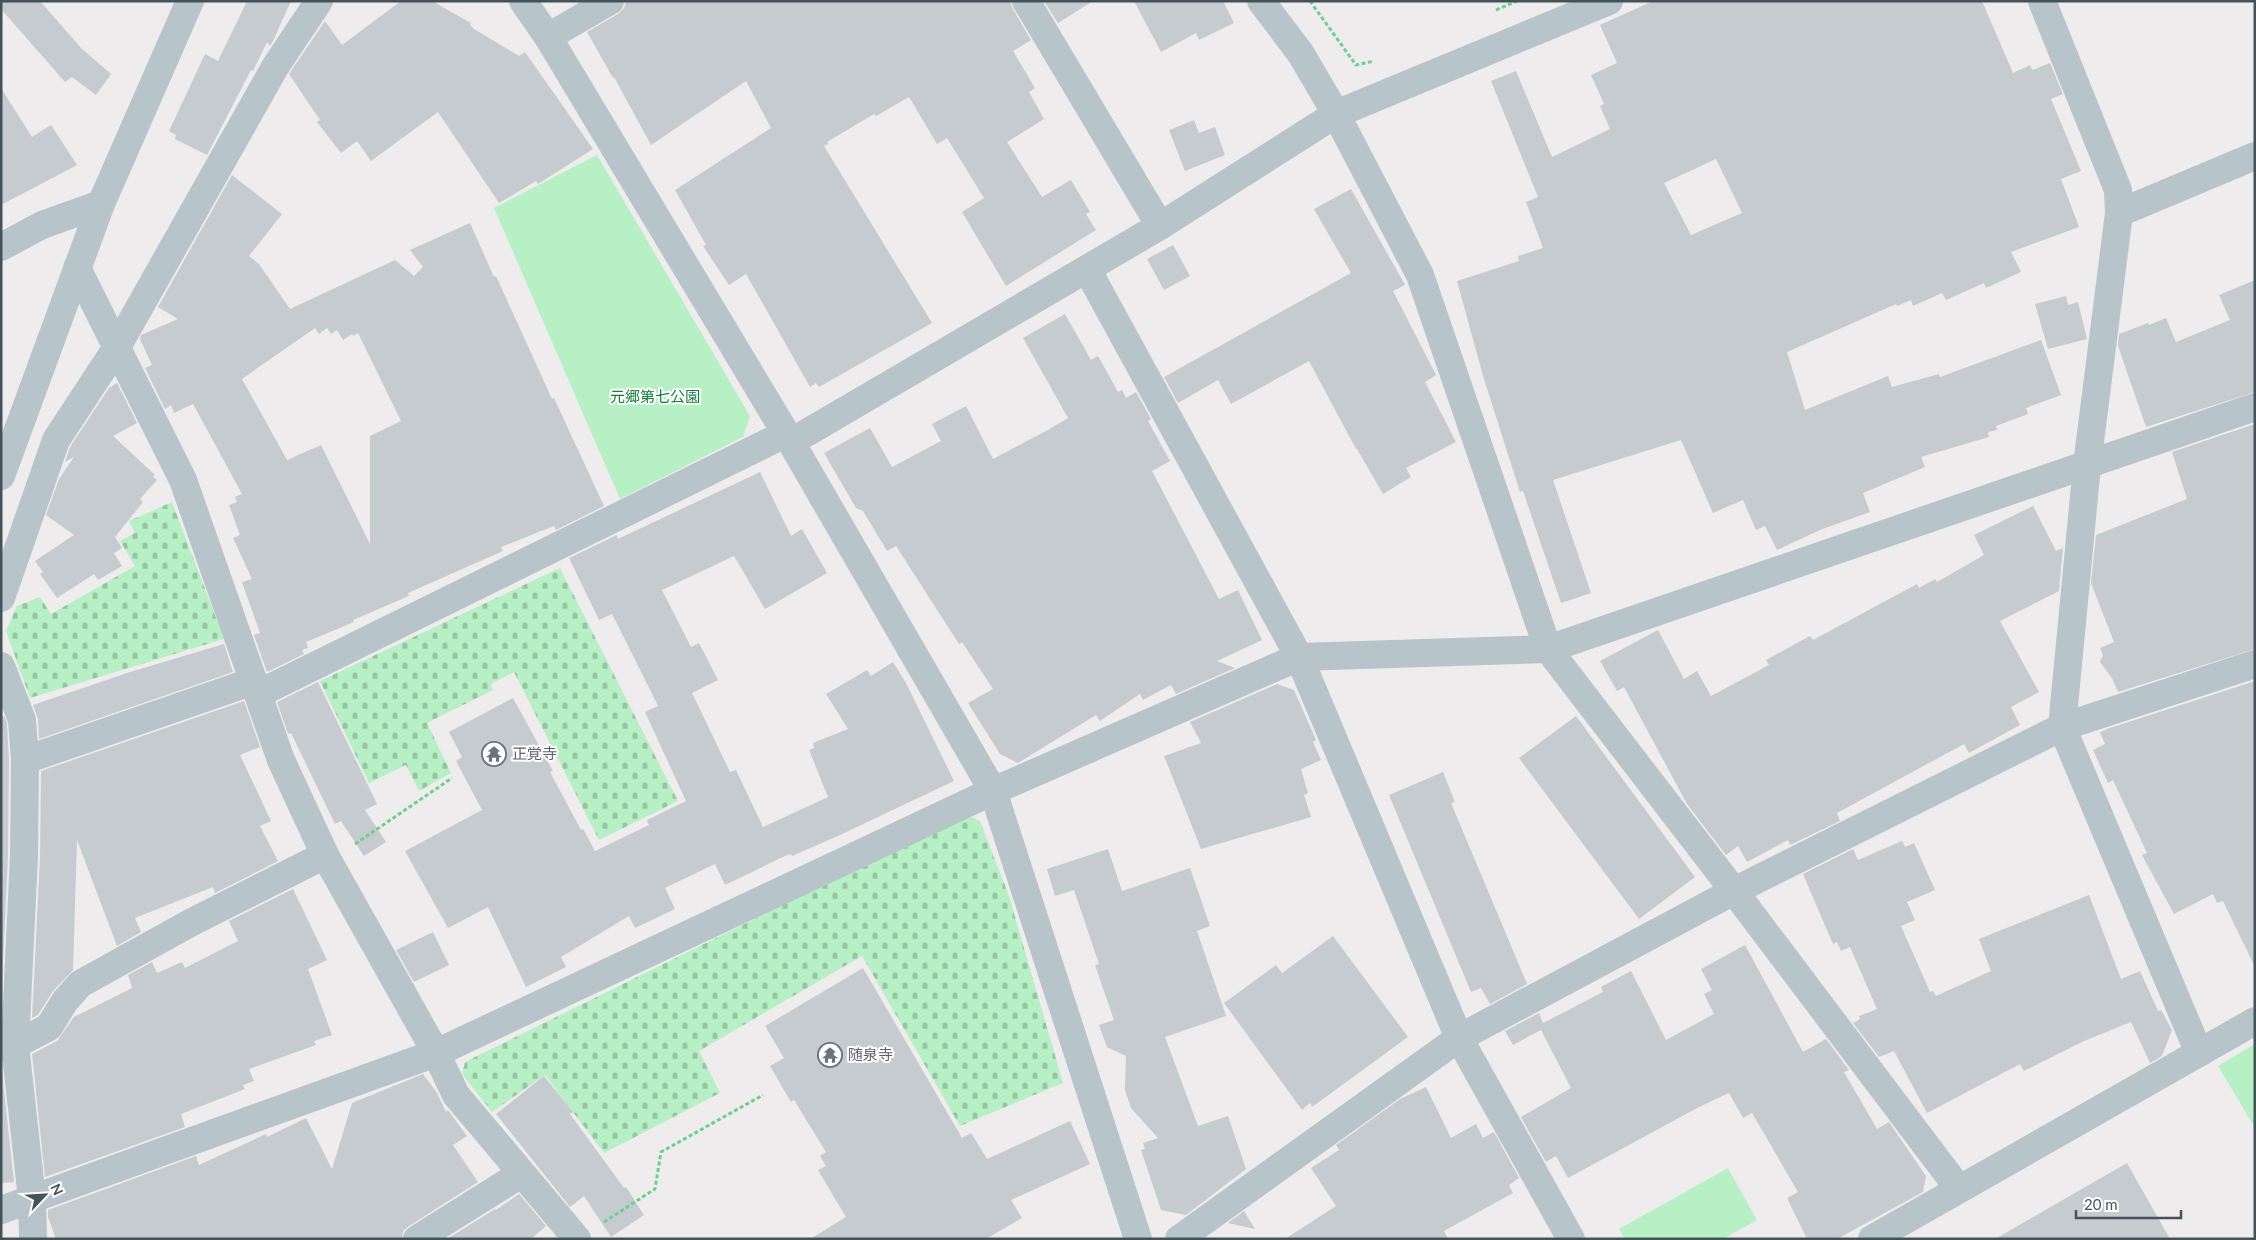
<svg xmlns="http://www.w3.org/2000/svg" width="2256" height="1240" font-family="Lato,'Noto Sans JP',sans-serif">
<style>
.green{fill:#b7f0c4}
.cemetery{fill:url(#cemetery-stones)}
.building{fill:#c6cbd0;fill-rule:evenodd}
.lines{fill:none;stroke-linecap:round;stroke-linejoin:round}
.path{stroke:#6ecf90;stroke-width:3;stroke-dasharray:4 2.5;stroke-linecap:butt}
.minor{stroke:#b7c4ca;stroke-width:28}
.labels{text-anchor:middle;stroke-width:4;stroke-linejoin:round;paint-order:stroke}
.park-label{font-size:15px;fill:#137e37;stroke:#fff}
.worship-label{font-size:15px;fill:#5b616d;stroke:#fff;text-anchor:start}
</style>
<defs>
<pattern id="cemetery-stones" width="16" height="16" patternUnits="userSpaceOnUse" patternTransform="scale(1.25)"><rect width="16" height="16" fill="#b7f0c4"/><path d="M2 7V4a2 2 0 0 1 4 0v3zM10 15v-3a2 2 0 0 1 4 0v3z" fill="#96c5a2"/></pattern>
</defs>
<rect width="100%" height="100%" fill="#efeced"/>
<g class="green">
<path d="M597,155L750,416L743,437L620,499L494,208Z"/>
<path d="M2255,1044V1128L2218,1066Z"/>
<path d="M1728,1168L1757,1220L1723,1239H1625L1619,1229Z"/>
</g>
<g class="cemetery">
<path d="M172,502L224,639L30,698L6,631L17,606L40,597L51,614L135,566L120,541L135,533L129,521Z"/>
<path d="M560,568L678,801L599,840L514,672L491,684L493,690L427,723L451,773L419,791L406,765L369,783L320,681Z"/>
<path d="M965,815L980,821L1009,896L1063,1083L960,1126L862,956L699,1051L720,1093L604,1153L545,1075L492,1112L462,1074L465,1062Z"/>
</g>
<g class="building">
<path d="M1,1H40L81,48L111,74L96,95L72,77L65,82L1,9Z"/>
<path d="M247,1H291L273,41L270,46L267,42L253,71L251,70L207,155L175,139L176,135L169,131L205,54L218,61Z"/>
<path d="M401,1H432L471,23L470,25L474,29L519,56L525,52L593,149L538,184L536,181L499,203L438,112L371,161L357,141L341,153L317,122L320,120L289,74L325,21L342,45Z"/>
<path d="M626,1H1010L1013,9L1031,40L1013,51L1035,88L1029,92L1044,119L1007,142L1042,197L1071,180L1090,212L1086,214L1096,230L1006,286L962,212L984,198L947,138L937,144L909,97L876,116L874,114L827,142L828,144L824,146L932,323L819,387L816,383L810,387L746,274L729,285L703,246L706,245L675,190L771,128L746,81L651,145L614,77L613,78L587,32L618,14L624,8Z"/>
<path d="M1044,1H1093L1058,23Z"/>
<path d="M1134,1H1223L1234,23L1199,40L1196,33L1161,52Z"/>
<path d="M1653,1H1982L2013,73L2030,65L2032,70L2050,63L2063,94L2051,99L2081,171L2061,179L2079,227L2011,252L2021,272L1986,288L1984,283L1946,300L1942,293L1913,306L1911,300L1897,306L1896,304L1787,352L1805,410L1888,376L1892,387L1939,374L1940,377L2041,340L2061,395L2026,408L2028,414L1996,426L1997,430L1988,432L1989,437L1921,457L1925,467L1863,493L1870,512L1820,530L1777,550L1765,526L1756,530L1743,500L1713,513L1681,440L1553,480L1591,593L1561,603L1523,491L1520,492L1483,376L1457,281L1519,261L1518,256L1543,248L1526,202L1538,197L1491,81L1516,71L1552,157L1610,129L1600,106L1604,104L1591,75L1617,63L1600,25ZM1716,159L1742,213L1691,235L1664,183Z"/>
<path d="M1,88L32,137L51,125L77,165L1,205Z"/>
<path d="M1194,120L1199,133L1215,127L1225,155L1185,171L1169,130Z"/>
<path d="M232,175L282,214L249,256L259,264L290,309L395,260L414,276L423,267L410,250L470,223L494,277L496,276L552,399L554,398L604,506L556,530L554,526L501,547L503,551L408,593L409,596L353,620L354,622L306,642L308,648L302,650L304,654L267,672L254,635L260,633L242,582L252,579L233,538L240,535L229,505L237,502L235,497L242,494L193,404L174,413L171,405L165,409L145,368L152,365L140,339L141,335L178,319L158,307ZM315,328L319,334L327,328L331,334L337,330L343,340L352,334L353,336L358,333L401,421L370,436V544L321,445L287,460L242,379Z"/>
<path d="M1351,189L1405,285L1393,291L1436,375L1425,382L1456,442L1406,468L1411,477L1383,494L1357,449H1356L1309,361L1231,404L1218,380L1178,403L1164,377L1351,273L1314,209Z"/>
<path d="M1173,245L1190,276L1164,290L1147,259Z"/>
<path d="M2255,280V392L2146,427L2118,346L2119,334L2148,323L2149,325L2166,318L2176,342L2230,320L2219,295Z"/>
<path d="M2066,296L2068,305L2078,302L2087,339L2048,349L2035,304Z"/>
<path d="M1065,314L1091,360L1098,356L1118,392L1122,390L1126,398L1136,392L1151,419L1148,421L1170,461L1152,471L1219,599L1238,590L1262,640L1217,661L1235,668L1176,694L1171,685L1143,700L1140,694L1100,721L1096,715L1018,763L1000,754L968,703L993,689L962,642L959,644L896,546L887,551L863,511L856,508L824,453L870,428L892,467L941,441L932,424L966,406L993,459L1048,430L1068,418L1023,338Z"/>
<path d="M117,383L137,423L113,436L155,475L153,477L157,480L140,499L143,502L115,537L122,548L114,553L122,566L98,580L94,574L57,598L40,574L43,572L35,561L74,535L46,515L59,479L74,457L65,462L70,447L109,388Z"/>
<path d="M2255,424V649L2118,692L2112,678L2100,662L2103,655L2100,648L2114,642L2091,583L2096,535L2187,499L2172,452Z"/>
<path d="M760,472L791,536L802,529L827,573L765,609L734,556L662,590L691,647L699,643L718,680L692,693L730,772L736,770L763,827L828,797L809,750L814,748L813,743L848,729L826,694L867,670L871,676L893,662L906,683L954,781L840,835L792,856L791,854L787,855L725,885L715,864L665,888L675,909L635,928L629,916L561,957L566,967L526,987L488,907L448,928L405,851L482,810L456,761L462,757L449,732L513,698L553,771L550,772L581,830L583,829L595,851L649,825L647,820L686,801L645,712L658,706L612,614L599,620L569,558L617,535L618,539Z"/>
<path d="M2033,506L2056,551L2063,548L2059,591L2000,621L2039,692L2011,707L2020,725L1969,753L1964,744L1837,813L1840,821L1790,845L1788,840L1747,862L1738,846L1726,855L1687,804L1624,687L1617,691L1600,661L1658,630L1684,679L1697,671L1711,696L1769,665L1766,660L1810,636L1813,640L1917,584L1919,588L1935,579L1937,582L1984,555L1974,535Z"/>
<path d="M224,644L233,672L39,739L38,719L33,705L130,672Z"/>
<path d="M2255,681V967L2223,901L2217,903L2213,894L2174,914L2142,855L2147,853L2113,780L2108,783L2093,750L2105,744L2100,732L2110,728Z"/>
<path d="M318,682L377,804L365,810L386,842L364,856L341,821L335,824L291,733L288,734L277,702Z"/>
<path d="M1277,684L1294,690L1316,740L1313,742L1321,760L1301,769L1308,793L1304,795L1311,817L1201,849L1164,756L1201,743L1190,722Z"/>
<path d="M244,701L260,747L240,755L271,821L260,826L278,861L215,893L213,887L135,918L141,932L117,946L77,840L73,970L53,991L38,1015L32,1018L40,857L41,771Z"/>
<path d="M4,716L7,723L9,760L8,856L1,1005V717Z"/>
<path d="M1576,716L1695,877L1639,919L1519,758Z"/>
<path d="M1443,772L1455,802L1451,803L1527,984L1490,1004L1481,988L1471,992L1389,795Z"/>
<path d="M1902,841L1905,847L1914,843L1935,890L1907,902L1915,920L1901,926L1930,992L1933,991L1936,996L1991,971L1979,939L2089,895L2121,979L2140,971L2158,1011L2161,1010L2172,1030L2162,1056L2150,1063L2131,1022L2084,1041L2024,1071L2020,1064L1927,1113L1894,1051L1879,1057L1853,1023L1860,1019L1859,1016L1877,1009L1850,947L1841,951L1837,942L1833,944L1803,874L1853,849L1858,860Z"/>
<path d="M1108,849L1122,891L1190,868L1210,926L1197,931L1226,1016L1165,1037L1198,1126L1228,1116L1246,1169L1186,1215L1161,1210L1141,1150L1145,1149L1143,1143L1158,1138L1131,1108L1125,1090L1126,1056L1107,1047L1099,1025L1114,1020L1095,965L1099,964L1074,890L1055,896L1047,869Z"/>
<path d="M293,889L327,960L308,969L332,1035L314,1041L316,1045L249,1069L254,1081L243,1085L245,1089L181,1114L185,1127L45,1177L32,1054L57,1041L74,1017L132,988L128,975L152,962L157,973L182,962L185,968L238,941L229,921Z"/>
<path d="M433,932L449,965L414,982L396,950Z"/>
<path d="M1333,936L1408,1037L1312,1107L1310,1103L1302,1110L1224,1003L1276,965L1282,973Z"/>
<path d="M1745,945L1803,1052L1826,1039L1849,1070L1844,1072L1877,1129L1889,1122L1926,1176L1923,1192L1837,1239H1807L1787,1198L1798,1192L1752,1113L1743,1118L1729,1093L1699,1107L1568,1178L1556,1156L1546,1162L1521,1117L1571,1088L1541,1030L1513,1045L1505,1031L1539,1013L1543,1023L1603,992L1601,987L1631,971L1666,1040L1714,1014L1704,994L1712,990L1701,969Z"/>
<path d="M863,968L962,1138L971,1133L987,1159L1070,1121L1090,1164L1011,1200L1022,1218L986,1239H810L846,1217L818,1170L826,1166L820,1156L826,1152L794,1100L791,1102L770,1066L784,1058L765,1026Z"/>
<path d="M1,1063L14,1182L1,1183Z"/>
<path d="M423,1074L437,1093L446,1112L448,1110L467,1136L453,1145L478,1182L409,1226L403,1231L402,1239H56L48,1217V1210L196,1156L199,1165L266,1134L267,1137L306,1118L332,1169L352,1103Z"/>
<path d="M544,1076L573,1112L570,1114L624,1188L626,1187L644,1215L611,1237L584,1196L570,1207L496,1114Z"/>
<path d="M1426,1087L1451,1138L1476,1124L1483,1138L1494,1132L1519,1178L1509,1185L1513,1193L1444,1231L1448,1239H1285L1336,1206L1311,1168L1339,1150L1336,1145L1400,1099Z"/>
<path d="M2127,1163L2170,1239H1995Z"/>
<path d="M519,1194L546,1226L531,1239H447L495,1209L496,1210Z"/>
<path d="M1244,1211L1255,1229L1228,1223Z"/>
</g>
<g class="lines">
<g class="path">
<path d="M1310,1L1356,65L1374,61"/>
<path d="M1496,10L1517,1"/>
<path d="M355,844L452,778"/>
<path d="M604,1222L655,1189L661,1152L763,1095"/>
</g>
<g class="minor">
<path d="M523,1L548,37L791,442L993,791L1138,1239"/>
<path d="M1026,1L1160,226"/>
<path d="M1261,1L1301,54L1336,114L1420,275L1548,649L1734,891L1959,1189"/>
<path d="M2042,1L2118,190L2119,213L2087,465L2062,727L2199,1053"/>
<path d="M548,37L610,1"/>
<path d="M2119,213L2255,156"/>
<path d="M1,247L42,225L101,204"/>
<path d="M77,268L183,480L281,760L325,855L436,1053L456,1095L577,1239"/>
<path d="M1087,269L1299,657L1459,1038L1571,1239"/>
<path d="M791,442L1160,226L1336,114L1609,1"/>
<path d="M1,476L101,204L190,1"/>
<path d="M1,598L56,440L117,347L275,67L319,1"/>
<path d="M1,666L22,720L25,760L24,856L15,1045L32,1199L33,1239"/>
<path d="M258,694L785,434"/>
<path d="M25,760L254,681"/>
<path d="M1,1047L15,1045L49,1027L65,1001L80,984L192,922L325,855"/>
<path d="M1,1210L436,1053L993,791L1299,657L1548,649L2255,407"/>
<path d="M417,1239L521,1174"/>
<path d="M1179,1239L1459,1038L1734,891L2062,727L2255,664"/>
<path d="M1872,1239L2255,1021"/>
</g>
</g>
<defs>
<symbol id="temple-ring" viewBox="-11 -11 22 22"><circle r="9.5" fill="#fff" stroke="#6b7280" stroke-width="1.5"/><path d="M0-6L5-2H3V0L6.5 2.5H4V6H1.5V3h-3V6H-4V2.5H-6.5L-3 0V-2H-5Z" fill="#6b7280"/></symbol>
</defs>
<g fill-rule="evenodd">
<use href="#temple-ring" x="480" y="740" width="28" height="28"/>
<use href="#temple-ring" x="816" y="1041" width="28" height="28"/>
</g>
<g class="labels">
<g class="park-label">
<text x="655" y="402">元郷第七公園</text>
</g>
<g class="worship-label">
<text x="512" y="759">正覚寺</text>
<text x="848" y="1060">随泉寺</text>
</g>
</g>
<rect width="2256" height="1240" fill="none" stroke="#44535a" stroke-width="5"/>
<g transform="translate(45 1195) rotate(65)" stroke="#ffffff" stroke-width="4" paint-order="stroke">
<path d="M0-4L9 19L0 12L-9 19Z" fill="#44535a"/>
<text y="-8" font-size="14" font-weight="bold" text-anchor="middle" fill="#44535a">N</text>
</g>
<path d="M2076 1210v8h105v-8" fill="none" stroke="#44535a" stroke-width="2.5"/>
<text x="2084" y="1210" font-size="15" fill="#44535a" stroke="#ffffff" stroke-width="4" paint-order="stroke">20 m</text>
</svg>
